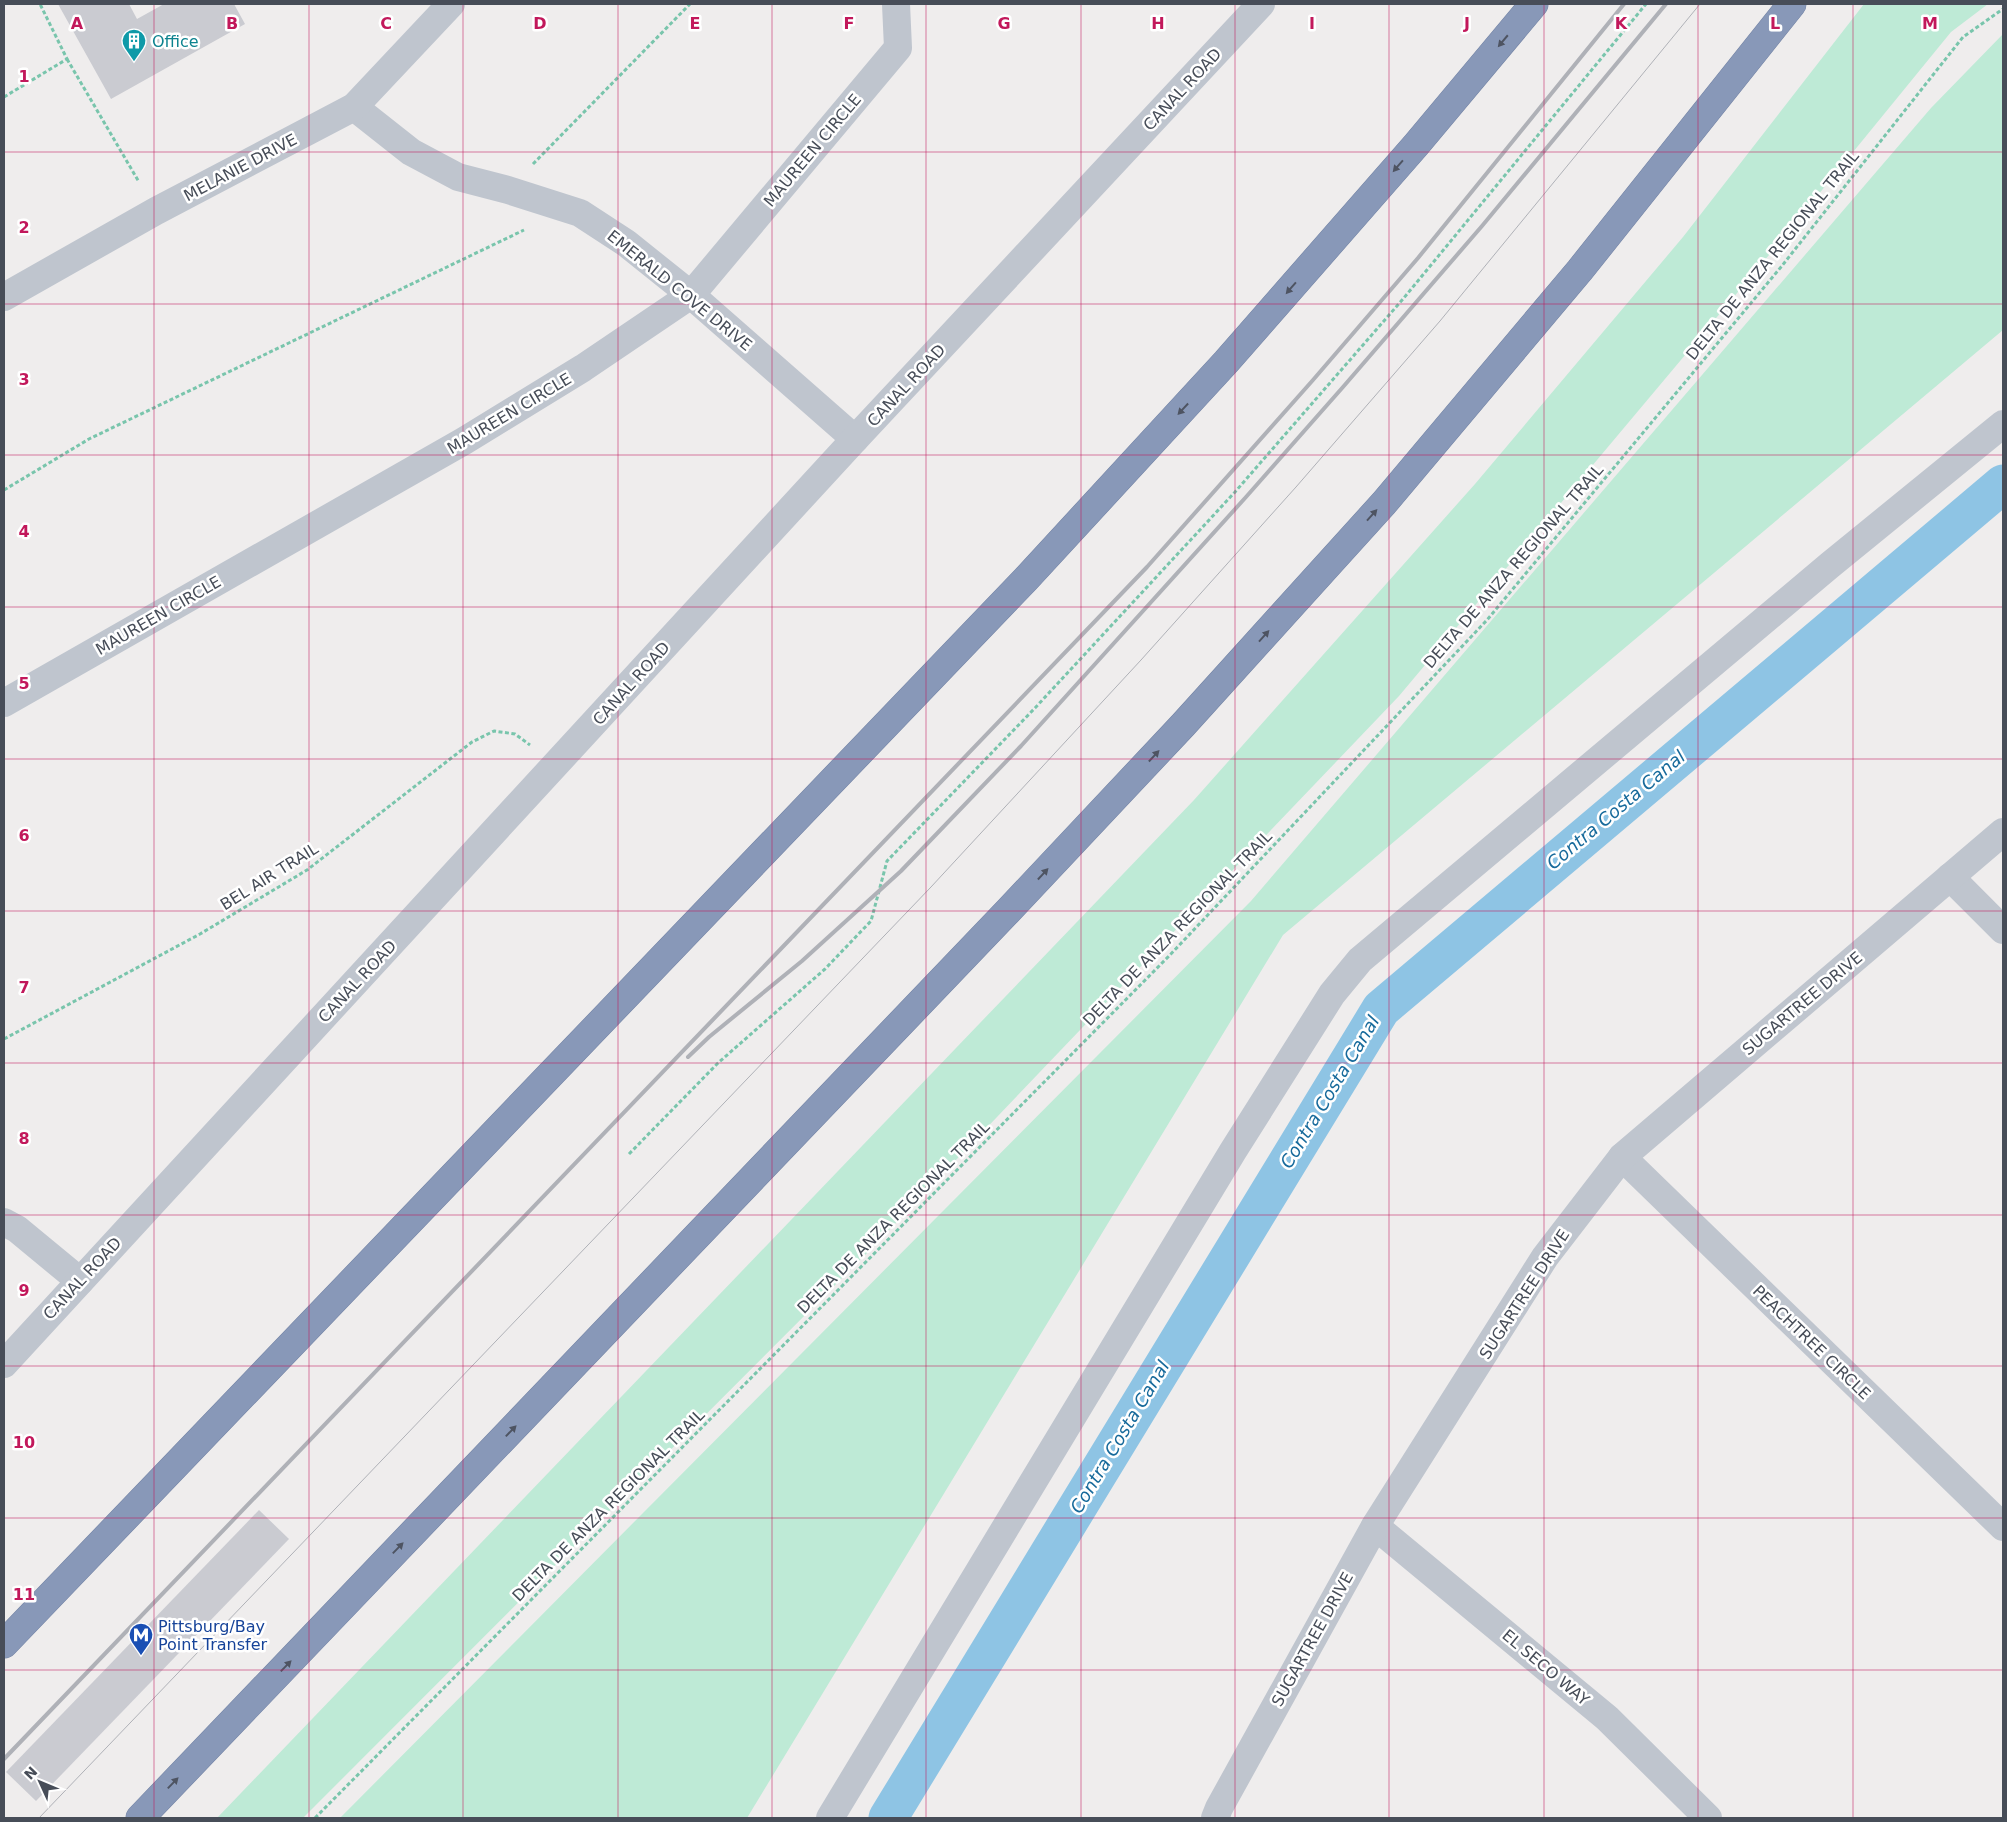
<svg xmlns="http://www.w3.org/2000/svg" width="2007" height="1822" font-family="'DejaVu Sans',sans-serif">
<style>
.green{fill:#beead6}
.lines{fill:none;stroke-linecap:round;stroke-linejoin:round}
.canal{stroke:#8ec4e4;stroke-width:39}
.building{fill:#cacbd1}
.highway-casing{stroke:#7383a4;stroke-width:29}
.path{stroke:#79c5ac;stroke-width:3;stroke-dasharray:4 2.5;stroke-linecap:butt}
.minor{stroke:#bfc5ce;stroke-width:28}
.highway{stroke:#8898b8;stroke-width:28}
.tram{stroke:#afb1b7;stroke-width:1}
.rail{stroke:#afb1b7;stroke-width:4}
.oneway{fill:#4e5462}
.grid{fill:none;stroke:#c2185b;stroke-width:1;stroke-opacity:0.55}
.labels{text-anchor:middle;stroke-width:5;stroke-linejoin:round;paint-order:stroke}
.culture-label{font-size:16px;fill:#0d838f;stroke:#fff;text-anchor:start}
.street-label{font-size:16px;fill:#474d58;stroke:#fff}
.transit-label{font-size:16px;fill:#164399;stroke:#fff;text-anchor:start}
.water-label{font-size:18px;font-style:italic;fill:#176a9b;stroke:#fff}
.grid-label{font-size:16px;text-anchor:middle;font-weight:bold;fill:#c2185b;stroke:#fff;stroke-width:5;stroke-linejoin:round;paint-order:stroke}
</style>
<rect width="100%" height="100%" fill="#efeded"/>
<g class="green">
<path d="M1864,4H1988L1951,32L1769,255L1399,696L870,1250L303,1818H217L1194,800L1475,484L1683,237Z"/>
<path d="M2003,34V330L1283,935L747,1818H340L1251,901L1931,108Z"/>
</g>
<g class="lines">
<path class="canal" d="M888,1818L1381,1009L2003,484"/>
</g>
<g class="building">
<path d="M58,4H129L137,19L164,4H234L245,24L111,99Z"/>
<path d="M259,1510L289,1539L36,1801L6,1772Z"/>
</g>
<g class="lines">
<defs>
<g id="highway">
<path d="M4,1644L1026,579L1226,362L1416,145L1534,4"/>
<path d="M140,1818L1009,910L1183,725L1384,503L1580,270L1792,4"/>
</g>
</defs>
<use href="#highway" class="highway-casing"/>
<g class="path">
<path d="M67,59L139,182"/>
<path d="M4,97L67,59L40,4"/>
<path d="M533,164L690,4"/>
<path d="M4,490L89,439L524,230"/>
<path d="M4,1039L200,934L307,870L472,742L494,731L515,734L530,745"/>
<path d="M629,1154L718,1063L825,969L871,921L887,861L1035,708L1235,492L1403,299L1646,4"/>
<path d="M315,1818L1169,956L1487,620L1781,267L1963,37L2003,9"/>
</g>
<g class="minor">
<path d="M354,107L411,152L458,177L508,190L580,213L626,243L691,295L855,439"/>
<path d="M4,297L156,211L354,107L451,4"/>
<path d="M4,703L464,441L583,368L691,295L898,48L896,4"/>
<path d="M1950,877L2003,930"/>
<path d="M1622,1157L2003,1527"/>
<path d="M4,1222L17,1229L80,1281"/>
<path d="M4,1364L855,439L1261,4"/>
<path d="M1375,1526L1607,1718L1708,1818"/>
<path d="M830,1818L1233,1151L1332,994L1360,960L1830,565L2003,424"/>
<path d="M1215,1818L1219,1808L1375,1526L1545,1257L1622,1157L2003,832"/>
</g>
<use href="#highway" class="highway"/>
<path class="tram" d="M39,1818L931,887L1141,660L1296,487L1440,321L1700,4"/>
<g class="rail">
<path d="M688,1057L709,1037L802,961L901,871L1021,746L1246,497L1343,387L1482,226L1666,4"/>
<path d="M4,1759L1147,567L1313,380L1418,258L1624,4"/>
</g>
</g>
<defs><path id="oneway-solid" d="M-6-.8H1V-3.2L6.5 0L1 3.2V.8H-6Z" transform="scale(1.25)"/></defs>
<g class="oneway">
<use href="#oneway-solid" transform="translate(1503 41) rotate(130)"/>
<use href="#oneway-solid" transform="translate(1398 166) rotate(131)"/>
<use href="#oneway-solid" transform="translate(1291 288) rotate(131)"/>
<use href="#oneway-solid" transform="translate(1183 409) rotate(133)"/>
<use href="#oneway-solid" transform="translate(1372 515) rotate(-48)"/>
<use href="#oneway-solid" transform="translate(1264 636) rotate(-48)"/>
<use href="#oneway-solid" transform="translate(1154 756) rotate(-47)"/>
<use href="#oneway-solid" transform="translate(1043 874) rotate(-47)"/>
<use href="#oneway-solid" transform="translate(511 1431) rotate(-46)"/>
<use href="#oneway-solid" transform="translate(398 1548) rotate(-46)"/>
<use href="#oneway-solid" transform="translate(286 1666) rotate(-46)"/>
<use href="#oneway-solid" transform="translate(173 1783) rotate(-46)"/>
</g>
<path class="grid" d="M154,4V1818M309,4V1818M463,4V1818M618,4V1818M772,4V1818M926,4V1818M1081,4V1818M1235,4V1818M1389,4V1818M1544,4V1818M1698,4V1818M1853,4V1818M4,152H2003M4,304H2003M4,455H2003M4,607H2003M4,759H2003M4,911H2003M4,1063H2003M4,1215H2003M4,1366H2003M4,1518H2003M4,1670H2003"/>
<defs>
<symbol id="building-pin" viewBox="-11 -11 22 30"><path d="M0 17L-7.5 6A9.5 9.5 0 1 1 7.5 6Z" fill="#0f9aa8" stroke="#fff"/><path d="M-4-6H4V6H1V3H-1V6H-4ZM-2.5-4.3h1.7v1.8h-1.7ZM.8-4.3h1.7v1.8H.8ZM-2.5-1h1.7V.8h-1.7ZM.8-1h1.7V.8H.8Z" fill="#fff"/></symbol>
<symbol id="metro-pin" viewBox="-11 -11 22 30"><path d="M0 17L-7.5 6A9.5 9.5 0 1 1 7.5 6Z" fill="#1a4fb4" stroke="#fff"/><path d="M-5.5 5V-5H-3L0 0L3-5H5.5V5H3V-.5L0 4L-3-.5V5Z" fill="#fff"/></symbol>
</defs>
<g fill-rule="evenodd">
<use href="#building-pin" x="120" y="27" width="28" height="38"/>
<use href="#metro-pin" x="127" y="1621" width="28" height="38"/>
</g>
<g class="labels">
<g class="culture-label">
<text x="152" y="47">Office</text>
</g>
<g class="street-label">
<text transform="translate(1182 89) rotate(-47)" y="6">CANAL ROAD</text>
<text transform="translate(812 150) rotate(-50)" y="6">MAUREEN CIRCLE</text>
<text transform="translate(240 167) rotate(-28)" y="6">MELANIE DRIVE</text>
<text transform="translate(1772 255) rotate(-51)" y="6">DELTA DE ANZA REGIONAL TRAIL</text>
<text transform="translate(680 290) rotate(39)" y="6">EMERALD COVE DRIVE</text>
<text transform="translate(906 385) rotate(-47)" y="6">CANAL ROAD</text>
<text transform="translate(509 413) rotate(-31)" y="6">MAUREEN CIRCLE</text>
<text transform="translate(1513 566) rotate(-49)" y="6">DELTA DE ANZA REGIONAL TRAIL</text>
<text transform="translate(158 615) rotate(-30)" y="6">MAUREEN CIRCLE</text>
<text transform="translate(631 683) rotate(-48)" y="6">CANAL ROAD</text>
<text transform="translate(269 876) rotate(-32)" y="6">BEL AIR TRAIL</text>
<text transform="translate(1177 928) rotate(-46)" y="6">DELTA DE ANZA REGIONAL TRAIL</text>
<text transform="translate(357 981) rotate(-47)" y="6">CANAL ROAD</text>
<text transform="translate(1802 1003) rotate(-40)" y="6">SUGARTREE DRIVE</text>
<text transform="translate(893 1217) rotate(-45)" y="6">DELTA DE ANZA REGIONAL TRAIL</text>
<text transform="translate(82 1278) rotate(-47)" y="6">CANAL ROAD</text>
<text transform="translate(1524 1294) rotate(-57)" y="6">SUGARTREE DRIVE</text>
<text transform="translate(1812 1342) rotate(44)" y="6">PEACHTREE CIRCLE</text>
<text transform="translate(608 1505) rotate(-45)" y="6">DELTA DE ANZA REGIONAL TRAIL</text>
<text transform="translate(1312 1639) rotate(-61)" y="6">SUGARTREE DRIVE</text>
<text transform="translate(1546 1667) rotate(40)" y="6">EL SECO WAY</text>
</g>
<g class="transit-label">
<text x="158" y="1632">Pittsburg/Bay<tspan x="158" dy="18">Point Transfer</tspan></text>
</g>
<g class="water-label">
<text transform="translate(1616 810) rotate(-40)" y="6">Contra Costa Canal</text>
<text transform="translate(1330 1092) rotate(-59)" y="6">Contra Costa Canal</text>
<text transform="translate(1120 1437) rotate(-59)" y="6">Contra Costa Canal</text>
</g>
</g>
<g class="grid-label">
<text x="77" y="29">A</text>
<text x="232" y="29">B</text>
<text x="386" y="29">C</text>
<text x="540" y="29">D</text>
<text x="695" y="29">E</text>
<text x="849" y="29">F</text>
<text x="1004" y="29">G</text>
<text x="1158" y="29">H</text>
<text x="1312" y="29">I</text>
<text x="1467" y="29">J</text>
<text x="1621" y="29">K</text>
<text x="1775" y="29">L</text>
<text x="1930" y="29">M</text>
<text x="24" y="82">1</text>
<text x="24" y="233">2</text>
<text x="24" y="385">3</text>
<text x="24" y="537">4</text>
<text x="24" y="689">5</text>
<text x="24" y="841">6</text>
<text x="24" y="993">7</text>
<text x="24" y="1144">8</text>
<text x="24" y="1296">9</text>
<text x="24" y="1448">10</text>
<text x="24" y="1600">11</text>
</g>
<rect width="2007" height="1822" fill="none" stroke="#474d58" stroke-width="10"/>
<g transform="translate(40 1782) rotate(314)" stroke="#ffffff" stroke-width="4" paint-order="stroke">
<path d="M0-4L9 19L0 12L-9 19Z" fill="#474d58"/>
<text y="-8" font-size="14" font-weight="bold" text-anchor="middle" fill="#474d58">N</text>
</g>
</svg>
